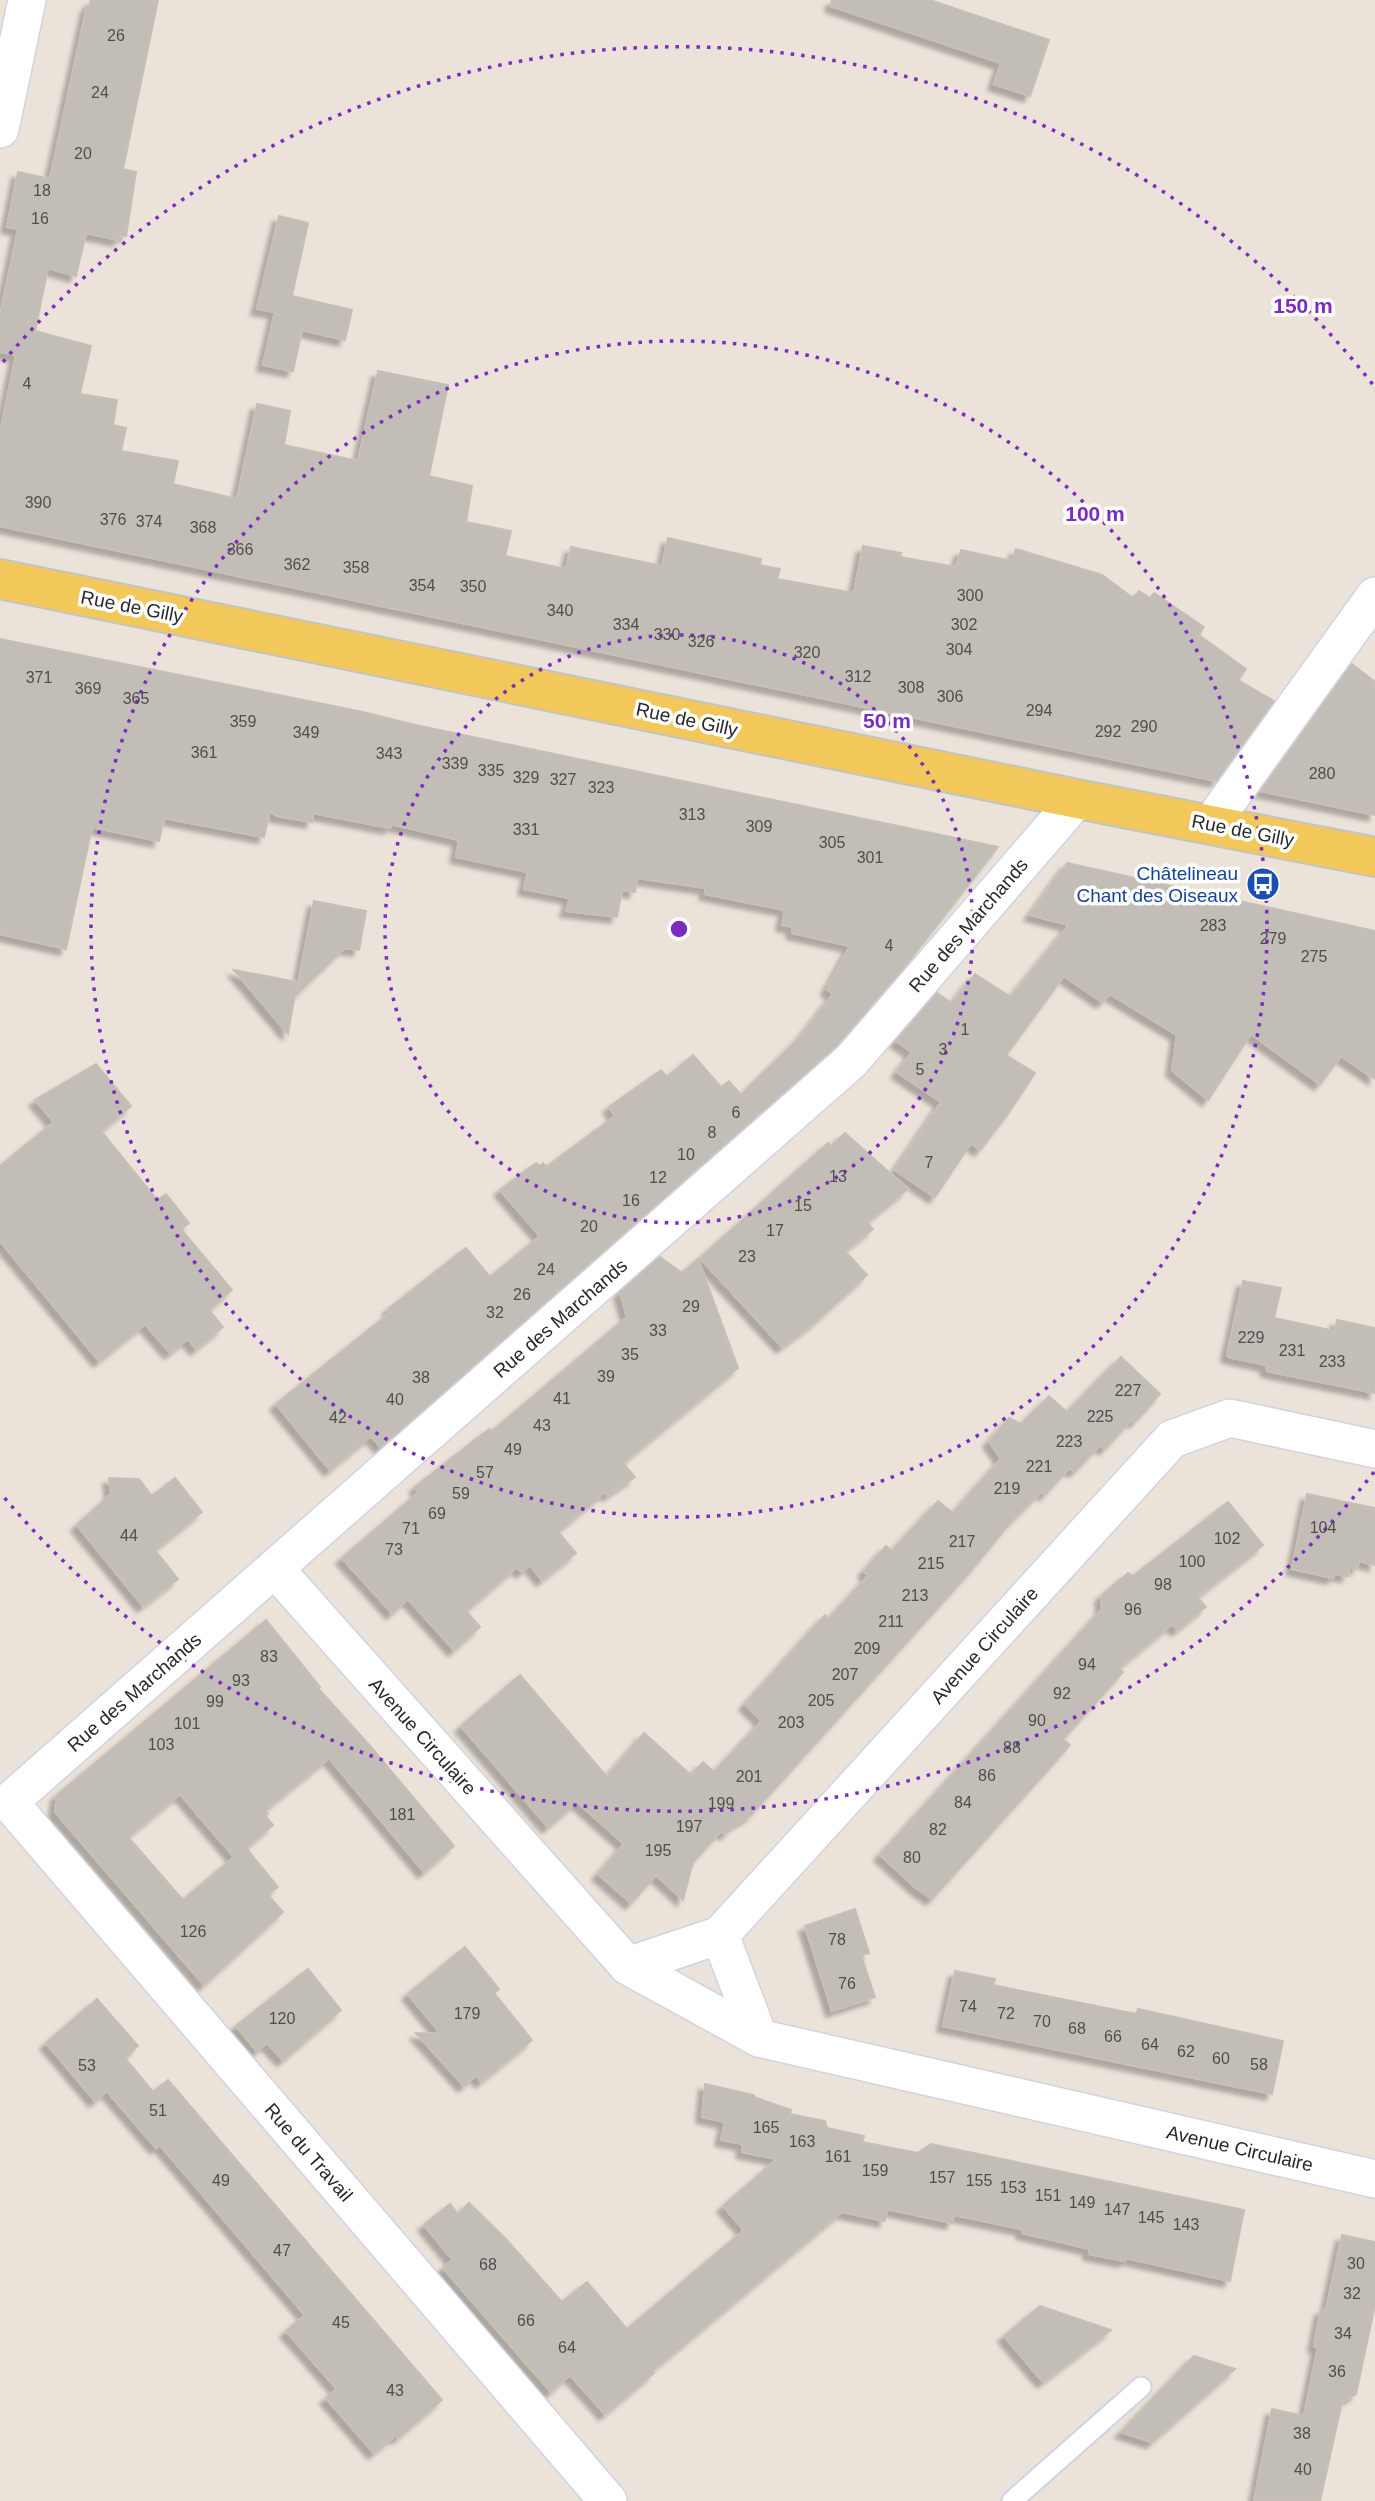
<svg xmlns="http://www.w3.org/2000/svg" width="1375" height="2501" font-family="Arial,sans-serif">
<style>
.building{fill:#c3bdb7;stroke:#c6bfb4;stroke-width:2;fill-rule:evenodd;filter:url(#shadow)}
.lines{fill:none;stroke-linecap:round;stroke-linejoin:round}
.lane-casing{stroke:#cfd3e2;stroke-width:23}
.street-casing{stroke:#cfd3e2;stroke-width:40}
.primary-casing{stroke:#c3c3c3;stroke-width:42}
.lane{stroke:#fff;stroke-width:19}
.street{stroke:#fff;stroke-width:37}
.primary{stroke:#f1c859;stroke-width:38}
.ring{fill:none;stroke:#7b2cbf;stroke-width:3.5;stroke-dasharray:3.5 7}
.labels{text-anchor:middle;stroke-width:7;stroke-linejoin:round;paint-order:stroke}
.number-label{font-size:16px;fill:#504e4c}
.street-label{font-size:19px;fill:#292929;stroke:#fff}
.transit-label{font-size:19px;fill:#164399;stroke:#fff;text-anchor:end}
.centre{fill:#7b2cbf;stroke:#fff;stroke-width:3.5}
.ring-label{font-size:21px;text-anchor:middle;font-weight:bold;fill:#7b2cbf;stroke:#fff;stroke-width:7;stroke-linejoin:round;paint-order:stroke}
</style>
<defs>
<filter id="shadow"><feDropShadow dx="-6" dy="6" stdDeviation="2" flood-color="#0004"/></filter>
</defs>
<rect width="100%" height="100%" fill="#ebe3da"/>
<g class="building">
<path d="M91,0H158L123,169L136,172L126,236L119,235V240L86,233L76,276L48,268L35,331L91,346L80,394L117,400L113,425L126,428L121,451L178,461L173,484L237,499L257,404L290,411L284,445L358,461L378,371L448,385L429,476L472,486L466,522L511,531L505,556L566,569L571,547L662,566L668,538L761,559L760,565L780,569L777,579L854,593L863,546L901,553L900,557L956,567L961,550L1012,561L1016,549L1102,575L1133,598L1139,591L1150,598L1154,593L1204,627L1199,635L1246,669L1238,680L1274,701L1216,781L0,526V433L16,355L0,352V316L18,229L7,227L18,172L50,179L87,6L89,7Z"/>
<path d="M832,0H930L1049,40L1030,96L994,84L1001,63L831,6Z"/>
<path d="M279,216L308,223L292,296L352,310L345,340L302,330L293,371L263,365L275,312L257,309Z"/>
<path d="M0,639L363,712L411,724L998,847L901,971L836,1046L381,1447L371,1436L330,1470L276,1404L391,1312L388,1309L466,1248L490,1277L540,1236L500,1190L536,1163L540,1166L543,1163L546,1167L615,1116L609,1107L661,1070L667,1077L693,1055L721,1087L729,1081L741,1095L801,1036L833,994L827,989L850,946L792,933L793,927L782,925L785,910L705,894L706,888L637,878L635,892L622,890L617,917L566,911L570,898L524,889L528,872L456,857L459,840L391,824L390,828L313,813L312,822L277,816L270,811L264,837L164,818L159,841L92,827L66,949L0,934Z"/>
<path d="M1352,664L1375,682V815L1261,791Z"/>
<path d="M1067,863L1375,931V1079L1341,1056L1320,1084L1251,1034L1208,1100L1172,1070L1177,1035L1110,994L1102,1002L1064,976L1006,1055L1035,1073L1007,1115L980,1150L971,1143L935,1197L895,1170L941,1102L897,1072L912,1052L896,1041L937,993L952,1003L975,974L1011,997L1069,925L1030,915Z"/>
<path d="M314,901L366,911L359,950L344,948L296,995Z"/>
<path d="M234,970L297,982L288,1034Z"/>
<path d="M96,1064L131,1106L101,1131L157,1200L166,1194L189,1223L181,1229L232,1290L209,1310L223,1327L196,1349L188,1339L170,1353L145,1324L99,1361L0,1241V1166L54,1122L35,1100Z"/>
<path d="M845,1133L908,1189L867,1222L873,1229L845,1251L867,1275L813,1324L782,1347L700,1258L828,1143L831,1146Z"/>
<path d="M660,1257L682,1273L698,1259L738,1368L623,1463L635,1477L608,1495L605,1492L558,1532L576,1553L542,1580L530,1565L522,1572L517,1567L466,1611L480,1627L454,1650L408,1599L392,1613L342,1558L419,1492L415,1487L489,1429L491,1432L627,1317L620,1292Z"/>
<path d="M1243,1281L1281,1288L1274,1318L1335,1331L1337,1320L1375,1328V1393L1267,1371L1266,1365L1229,1357L1227,1355Z"/>
<path d="M1121,1357L1160,1394L1135,1422L1132,1419L1105,1449L1100,1445L1075,1471L1069,1468L1045,1495L1042,1491L1009,1524L969,1573L750,1816L734,1825L726,1834L721,1831L693,1862L683,1900L656,1875L631,1903L598,1874L624,1844L577,1802L548,1827L461,1726L520,1675L607,1777L644,1733L691,1775L703,1762L714,1772L762,1721L745,1704L825,1615L829,1619L868,1576L864,1571L886,1546L892,1551L938,1501L953,1513L1001,1459L989,1441L1009,1418L1021,1424L1049,1396L1067,1412Z"/>
<path d="M109,1478L139,1479L152,1496L175,1478L202,1512L155,1550L178,1579L143,1606L77,1525L111,1494Z"/>
<path d="M1307,1494L1375,1508V1565L1359,1561L1357,1569L1349,1567L1348,1576L1334,1574L1333,1578L1292,1569Z"/>
<path d="M1228,1502L1263,1545L1197,1597L1206,1607L1177,1630L1172,1624L1119,1668L1123,1672L1063,1739L1070,1745L932,1899L915,1887L880,1855L1102,1609L1101,1596L1128,1573L1133,1576Z"/>
<path d="M266,1620L320,1687L318,1688L371,1747L454,1846L424,1872L329,1758L265,1810L268,1814L265,1815L273,1825L246,1848L278,1887L268,1895L283,1912L204,1985L55,1812L57,1795ZM180,1794L234,1857L183,1900L128,1837Z"/>
<path d="M855,1909L869,1953L861,1955L875,1997L832,2011L805,1926Z"/>
<path d="M465,1947L499,1989L494,1993L532,2040L481,2082L476,2075L464,2086L416,2033L441,2034L408,1994Z"/>
<path d="M308,1969L341,2010L283,2060L267,2043L257,2051L236,2026Z"/>
<path d="M955,1971L995,1979L993,1985L1136,2014L1138,2009L1283,2041L1272,2094L943,2026Z"/>
<path d="M97,1999L138,2046L125,2058L153,2092L168,2080L442,2400L398,2438L396,2435L374,2453L326,2398L337,2389L286,2331L305,2315L160,2145L156,2148L107,2091L95,2101L46,2043Z"/>
<path d="M705,2084L754,2095V2097L791,2110L790,2114L825,2121L827,2128L864,2136L862,2142L918,2153L931,2144L1244,2210L1230,2281L1126,2258L1125,2261L1089,2254L1090,2249L1022,2233V2229L954,2215L952,2223L887,2209L885,2221L842,2212L652,2371L654,2373L605,2414L570,2375L551,2392L443,2268L453,2260L424,2225L450,2204L458,2214L469,2203L505,2238L562,2302L587,2282L627,2329L744,2230L723,2206L777,2159L742,2152L743,2144L721,2140L725,2122L702,2117Z"/>
<path d="M1342,2235L1375,2242V2305L1356,2394L1342,2402L1320,2501H1254L1272,2409L1304,2416L1318,2347L1314,2346L1321,2309L1326,2310Z"/>
<path d="M1040,2306L1111,2330L1043,2382L1004,2336Z"/>
<path d="M1194,2356L1235,2369L1152,2442L1121,2432Z"/>
</g>
<g class="lines">
<defs>
<path id="lane" d="M1012,2501L1141,2387"/>
<g id="street">
<path d="M0,129L27,0"/>
<path d="M1211,824L1375,596"/>
<path d="M275,1569L628,1966L759,2038L1375,2179"/>
<path d="M720,1935L759,2038"/>
<path d="M628,1966L720,1935L1172,1439L1230,1418L1375,1449"/>
<path d="M608,2501L9,1802L851,1061L1077,799"/>
</g>
<path id="primary" d="M0,579L1077,799L1375,857"/>
</defs>
<use href="#lane" class="lane-casing"/>
<use href="#street" class="street-casing"/>
<use href="#primary" class="primary-casing"/>
<use href="#lane" class="lane"/>
<use href="#street" class="street"/>
<use href="#primary" class="primary"/>
</g>
<g class="ring">
<circle cx="679" cy="929" r="294"/>
<circle cx="679" cy="929" r="588"/>
<path d="M1374 1472A882 882 0 0 1 3 1496M3 362A882 882 0 0 1 1374 386"/>
</g>
<defs>
<symbol id="bus-disc" viewBox="-11 -11 22 22"><circle r="9.5" fill="#1a4fb4" stroke="#fff"/><path d="M-5-6H5V4H4V6H2V4H-2V6H-4V4H-5ZM-3.5-4V0h7V-4ZM-3.5 1.2v1.5H-2V1.2ZM2 1.2v1.5H3.5V1.2Z" fill="#fff"/></symbol>
</defs>
<g fill-rule="evenodd">
<use href="#bus-disc" x="1244" y="865" width="38" height="38"/>
</g>
<g class="labels">
<g class="number-label">
<text x="116" y="41">26</text>
<text x="100" y="98">24</text>
<text x="83" y="159">20</text>
<text x="42" y="196">18</text>
<text x="40" y="224">16</text>
<text x="27" y="389">4</text>
<text x="38" y="508">390</text>
<text x="113" y="525">376</text>
<text x="149" y="527">374</text>
<text x="203" y="533">368</text>
<text x="240" y="555">366</text>
<text x="297" y="570">362</text>
<text x="356" y="573">358</text>
<text x="422" y="591">354</text>
<text x="473" y="592">350</text>
<text x="970" y="601">300</text>
<text x="560" y="616">340</text>
<text x="626" y="630">334</text>
<text x="964" y="630">302</text>
<text x="667" y="640">330</text>
<text x="701" y="647">326</text>
<text x="959" y="655">304</text>
<text x="807" y="658">320</text>
<text x="858" y="682">312</text>
<text x="39" y="683">371</text>
<text x="911" y="693">308</text>
<text x="88" y="694">369</text>
<text x="950" y="702">306</text>
<text x="136" y="704">365</text>
<text x="1039" y="716">294</text>
<text x="243" y="727">359</text>
<text x="1144" y="732">290</text>
<text x="1108" y="737">292</text>
<text x="306" y="738">349</text>
<text x="204" y="758">361</text>
<text x="389" y="759">343</text>
<text x="455" y="769">339</text>
<text x="491" y="776">335</text>
<text x="1322" y="779">280</text>
<text x="526" y="783">329</text>
<text x="563" y="785">327</text>
<text x="601" y="793">323</text>
<text x="692" y="820">313</text>
<text x="759" y="832">309</text>
<text x="526" y="835">331</text>
<text x="832" y="848">305</text>
<text x="870" y="863">301</text>
<text x="1213" y="931">283</text>
<text x="1273" y="944">279</text>
<text x="889" y="951">4</text>
<text x="1314" y="962">275</text>
<text x="965" y="1035">1</text>
<text x="943" y="1055">3</text>
<text x="920" y="1075">5</text>
<text x="736" y="1118">6</text>
<text x="712" y="1138">8</text>
<text x="686" y="1160">10</text>
<text x="929" y="1168">7</text>
<text x="838" y="1182">13</text>
<text x="658" y="1183">12</text>
<text x="631" y="1206">16</text>
<text x="803" y="1211">15</text>
<text x="589" y="1232">20</text>
<text x="775" y="1236">17</text>
<text x="747" y="1262">23</text>
<text x="546" y="1275">24</text>
<text x="522" y="1300">26</text>
<text x="691" y="1312">29</text>
<text x="495" y="1318">32</text>
<text x="658" y="1336">33</text>
<text x="1251" y="1343">229</text>
<text x="1292" y="1356">231</text>
<text x="630" y="1360">35</text>
<text x="1332" y="1367">233</text>
<text x="606" y="1382">39</text>
<text x="421" y="1383">38</text>
<text x="1128" y="1396">227</text>
<text x="562" y="1404">41</text>
<text x="395" y="1405">40</text>
<text x="1100" y="1422">225</text>
<text x="338" y="1423">42</text>
<text x="542" y="1431">43</text>
<text x="1069" y="1447">223</text>
<text x="513" y="1455">49</text>
<text x="1039" y="1472">221</text>
<text x="485" y="1478">57</text>
<text x="1007" y="1494">219</text>
<text x="461" y="1499">59</text>
<text x="437" y="1519">69</text>
<text x="1323" y="1533">104</text>
<text x="411" y="1534">71</text>
<text x="129" y="1541">44</text>
<text x="1227" y="1544">102</text>
<text x="962" y="1547">217</text>
<text x="394" y="1555">73</text>
<text x="1192" y="1567">100</text>
<text x="931" y="1569">215</text>
<text x="1163" y="1590">98</text>
<text x="915" y="1601">213</text>
<text x="1133" y="1615">96</text>
<text x="891" y="1627">211</text>
<text x="867" y="1654">209</text>
<text x="269" y="1662">83</text>
<text x="1087" y="1670">94</text>
<text x="845" y="1680">207</text>
<text x="241" y="1686">93</text>
<text x="1062" y="1699">92</text>
<text x="821" y="1706">205</text>
<text x="215" y="1707">99</text>
<text x="1037" y="1726">90</text>
<text x="791" y="1728">203</text>
<text x="187" y="1729">101</text>
<text x="161" y="1750">103</text>
<text x="1012" y="1753">88</text>
<text x="987" y="1781">86</text>
<text x="749" y="1782">201</text>
<text x="963" y="1808">84</text>
<text x="721" y="1809">199</text>
<text x="402" y="1820">181</text>
<text x="689" y="1832">197</text>
<text x="938" y="1835">82</text>
<text x="658" y="1856">195</text>
<text x="912" y="1863">80</text>
<text x="193" y="1937">126</text>
<text x="837" y="1945">78</text>
<text x="847" y="1989">76</text>
<text x="968" y="2012">74</text>
<text x="467" y="2019">179</text>
<text x="1006" y="2019">72</text>
<text x="282" y="2024">120</text>
<text x="1042" y="2027">70</text>
<text x="1077" y="2034">68</text>
<text x="1113" y="2042">66</text>
<text x="1150" y="2050">64</text>
<text x="1186" y="2057">62</text>
<text x="1221" y="2064">60</text>
<text x="1259" y="2070">58</text>
<text x="87" y="2071">53</text>
<text x="158" y="2116">51</text>
<text x="766" y="2133">165</text>
<text x="802" y="2147">163</text>
<text x="838" y="2162">161</text>
<text x="875" y="2176">159</text>
<text x="942" y="2183">157</text>
<text x="221" y="2186">49</text>
<text x="979" y="2186">155</text>
<text x="1013" y="2193">153</text>
<text x="1048" y="2201">151</text>
<text x="1082" y="2208">149</text>
<text x="1117" y="2215">147</text>
<text x="1151" y="2223">145</text>
<text x="1186" y="2230">143</text>
<text x="282" y="2256">47</text>
<text x="1356" y="2269">30</text>
<text x="488" y="2270">68</text>
<text x="1352" y="2299">32</text>
<text x="526" y="2326">66</text>
<text x="341" y="2328">45</text>
<text x="1343" y="2339">34</text>
<text x="567" y="2353">64</text>
<text x="1337" y="2377">36</text>
<text x="395" y="2396">43</text>
<text x="1302" y="2439">38</text>
<text x="1303" y="2475">40</text>
</g>
<g class="street-label">
<text transform="translate(132 606) rotate(11)" y="7">Rue de Gilly</text>
<text transform="translate(687 719) rotate(12)" y="7">Rue de Gilly</text>
<text transform="translate(1243 830) rotate(11)" y="7">Rue de Gilly</text>
<text transform="translate(968 925) rotate(-49)" y="7">Rue des Marchands</text>
<text transform="translate(560 1318) rotate(-41)" y="7">Rue des Marchands</text>
<text transform="translate(984 1645) rotate(-48)" y="7">Avenue Circulaire</text>
<text transform="translate(134 1692) rotate(-41)" y="7">Rue des Marchands</text>
<text transform="translate(423 1736) rotate(48)" y="7">Avenue Circulaire</text>
<text transform="translate(1240 2148) rotate(13)" y="7">Avenue Circulaire</text>
<text transform="translate(309 2152) rotate(49)" y="7">Rue du Travail</text>
</g>
<g class="transit-label">
<text x="1238" y="880">Châtelineau<tspan x="1238" dy="22">Chant des Oiseaux</tspan></text>
</g>
</g>
<circle cx="679" cy="929" r="10" class="centre"/>
<g class="ring-label">
<text x="1303" y="313">150 m</text>
<text x="1095" y="521">100 m</text>
<text x="887" y="728">50 m</text>
</g>
</svg>
